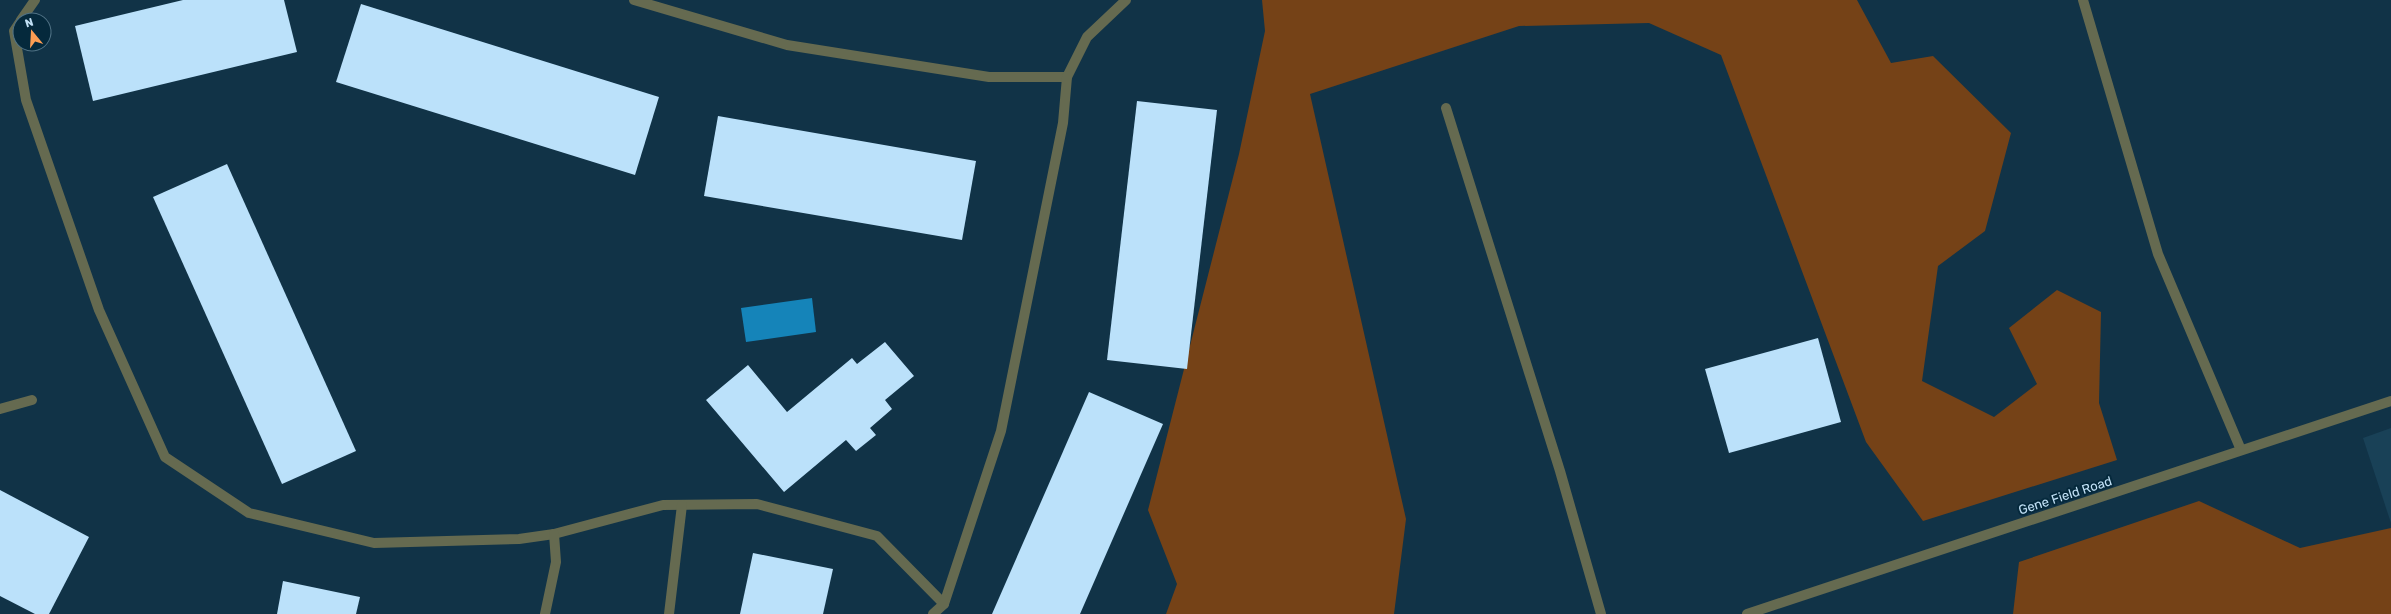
<svg xmlns="http://www.w3.org/2000/svg" width="2391" height="614" font-family="Rubik,sans-serif">
<style>
.built{fill:#194157}
.green{fill:#754217}
.water{fill:#1584b9}
.building{fill:#bbe1fa}
.lines{fill:none;stroke-linecap:round;stroke-linejoin:round}
.minor{stroke:#656a50;stroke-width:10}
.labels{text-anchor:middle;stroke-width:4;stroke-linejoin:round;paint-order:stroke}
.street-label{font-size:13px;fill:#c2e1f6;stroke:#05293c}
</style>
<rect width="100%" height="100%" fill="#113347"/>
<path class="built" d="M2391,428V523L2363,438Z"/>
<g class="green">
<path d="M1262,0H1857L1891,63L1933,56L2011,133L1985,231L1938,266L1922,381L1994,417L2037,384L2009,328L2057,290L2101,312L2099,403L2117,460L1923,521L1866,442L1721,55L1649,23L1519,26L1310,94L1406,519L1394,614H1166L1177,584L1148,510L1239,154L1265,31Z"/>
<path d="M2199,501L2300,548L2391,528V614H2013L2019,562Z"/>
</g>
<path class="water" d="M812,298L816,332L746,342L741,308Z"/>
<g class="building">
<path d="M183,0H284L297,52L93,101L75,26Z"/>
<path d="M361,4L659,97L635,175L336,82Z"/>
<path d="M1137,101L1217,110L1187,369L1107,360Z"/>
<path d="M718,116L976,161L962,240L704,196Z"/>
<path d="M227,164L356,451L282,484L153,197Z"/>
<path d="M1818,338L1841,422L1729,453L1705,369Z"/>
<path d="M885,342L914,376L885,400L892,409L870,428L876,435L856,451L846,440L784,492L706,400L748,365L787,412L852,358L857,364Z"/>
<path d="M1089,392L1163,424L1080,614H992Z"/>
<path d="M0,490L89,537L49,614H35L0,596Z"/>
<path d="M753,553L833,569L823,614H740Z"/>
<path d="M283,581L360,597L356,614H277Z"/>
</g>
<g class="lines">
<g class="minor">
<path d="M634,0L787,45L989,77H1067"/>
<path d="M2083,0L2158,254L2241,450"/>
<path d="M21,20L35,0"/>
<path d="M20,22L14,31L26,100L99,310L165,457L249,513L374,543L519,539L554,534L663,505L757,504L877,536L944,604"/>
<path d="M1446,108L1560,471L1601,614"/>
<path d="M0,409L32,400"/>
<path d="M545,614L556,562L554,534"/>
<path d="M669,614L682,505"/>
<path d="M933,614L944,604L1001,431L1063,123L1067,77L1087,37L1126,0"/>
<path d="M1747,614L2391,401"/>
</g>
</g>
<g class="labels">
<g class="street-label">
<text transform="translate(2065 495) rotate(-18)" y="5">Gene Field Road</text>
</g>
</g>
<g transform="translate(32 32) rotate(342)"><circle r="19" fill="#05293c" stroke="#517386"/>
<path d="M0-3L7 15L0 10L-7 15Z" fill="#fc9d53"/>
<text y="-6" font-size="11" font-weight="bold" text-anchor="middle" fill="#c2e1f6">N</text>
</g>
</svg>
